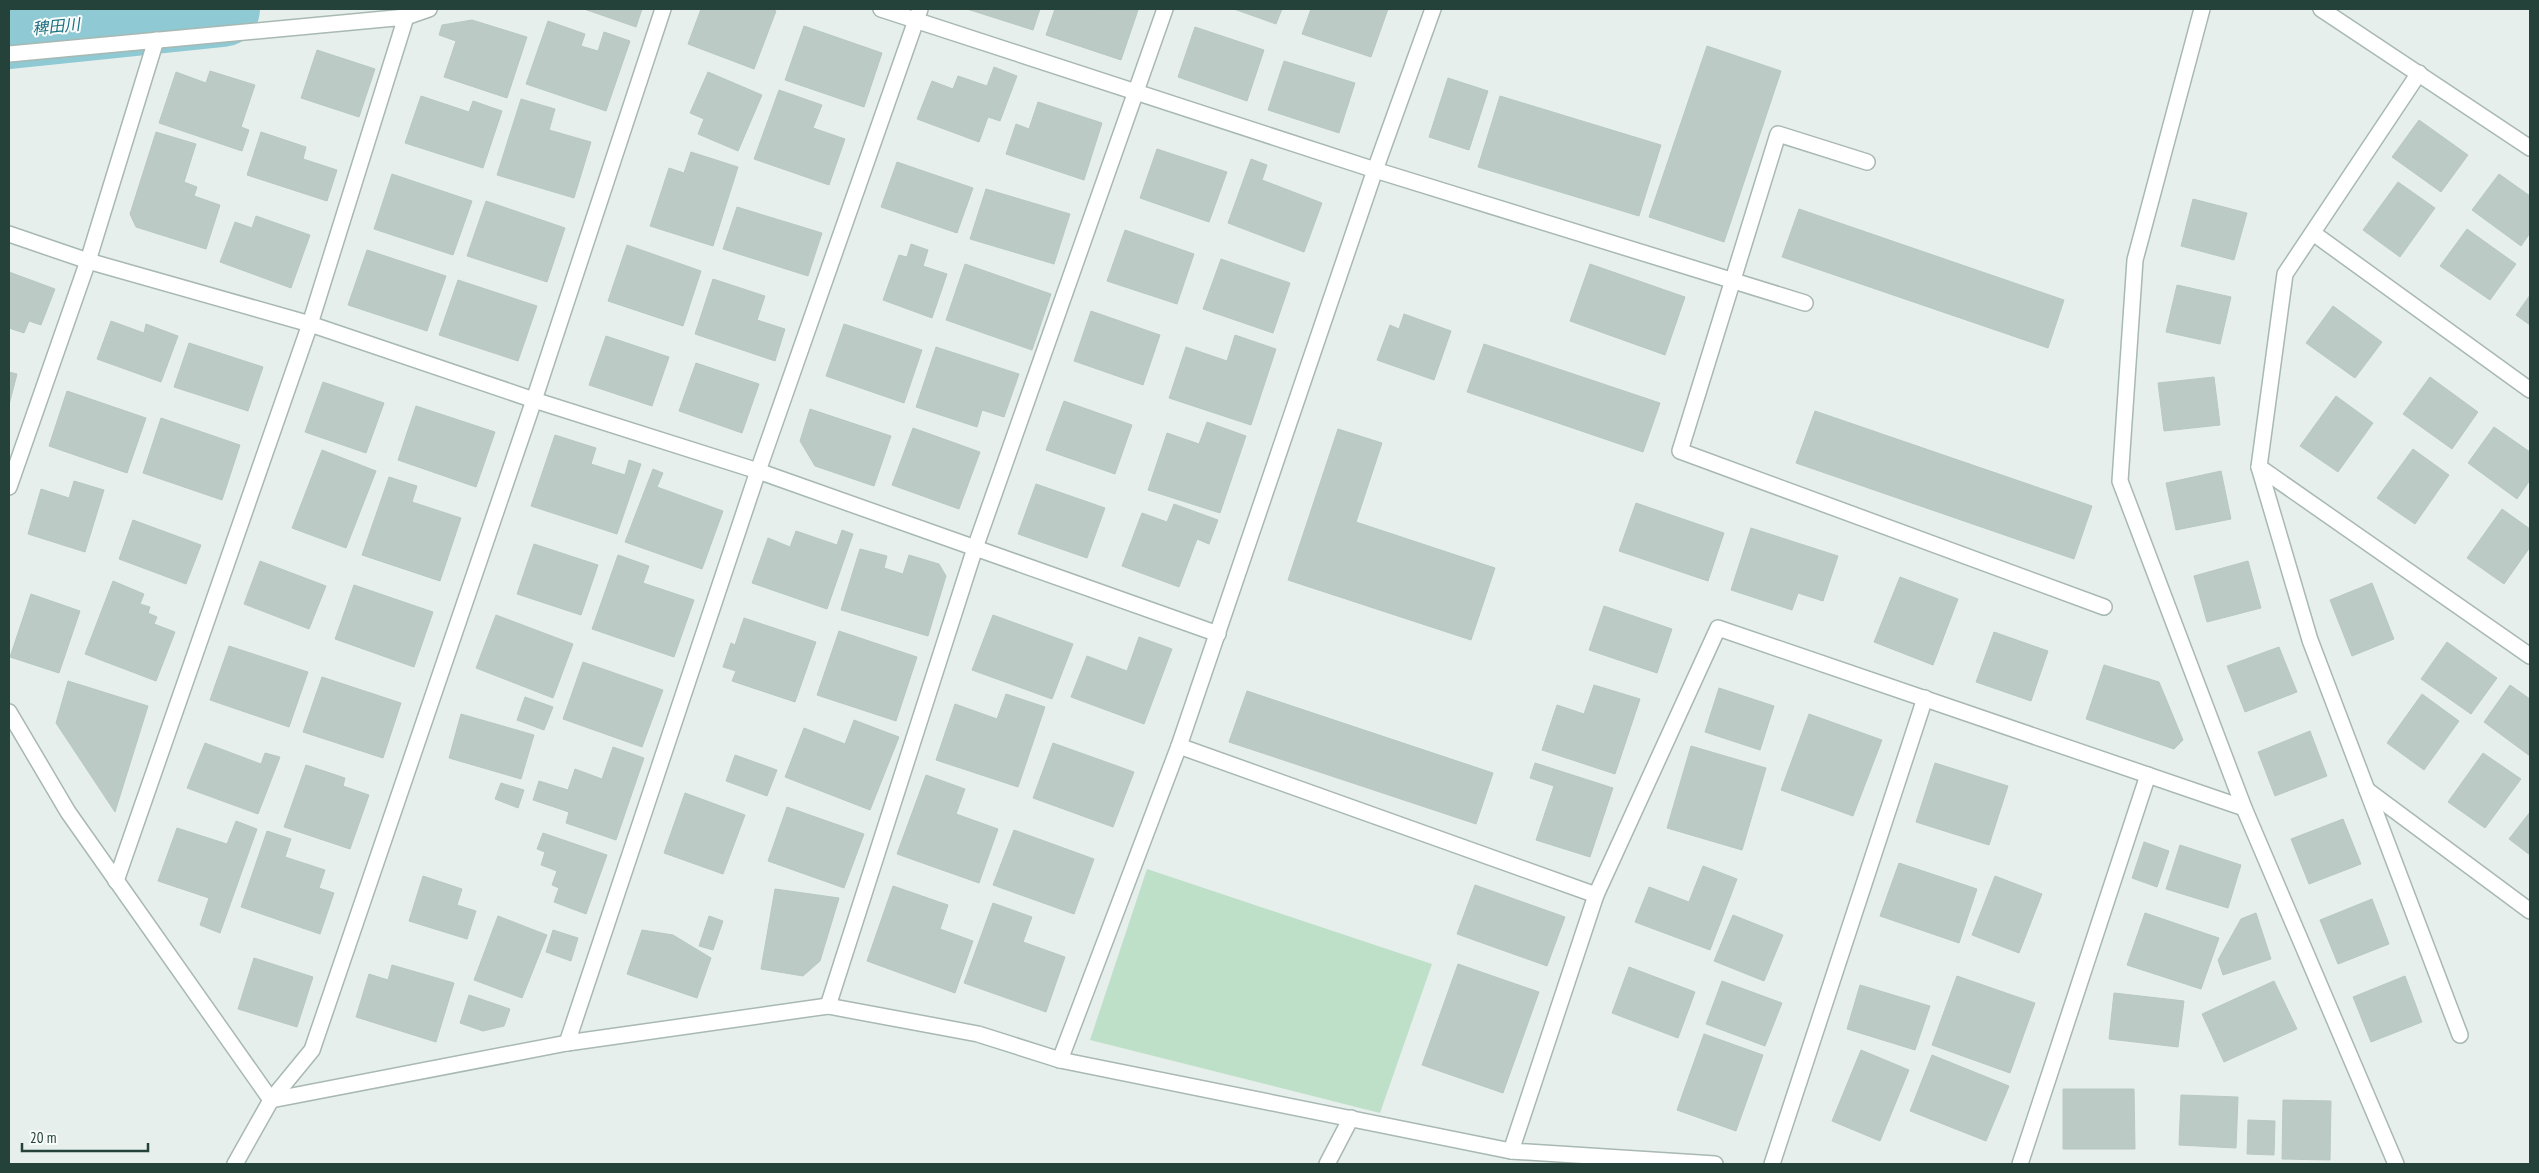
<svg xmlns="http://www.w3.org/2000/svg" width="2539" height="1173" font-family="'PT Sans Narrow','Noto Sans JP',sans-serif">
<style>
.green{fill:#bfe0c8}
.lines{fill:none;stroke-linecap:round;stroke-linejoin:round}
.river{stroke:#8ec9d4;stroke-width:76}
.building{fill:#bbcac4;stroke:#b8c9c2}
.service-casing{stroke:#a8b8b2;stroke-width:18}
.minor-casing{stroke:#a8b8b2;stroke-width:18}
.tertiary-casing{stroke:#a8b8b2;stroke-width:18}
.service{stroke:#fff;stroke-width:15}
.minor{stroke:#fff;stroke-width:15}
.tertiary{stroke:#fff;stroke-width:15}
.labels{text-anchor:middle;stroke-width:4;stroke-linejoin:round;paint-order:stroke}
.water-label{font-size:16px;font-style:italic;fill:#1c6f80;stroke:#f7fbf9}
</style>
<rect width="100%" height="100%" fill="#e6efeb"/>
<path class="green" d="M1147,869L1432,964L1380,1113L1090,1040Z"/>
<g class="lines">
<path class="river" d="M9,31L222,9"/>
</g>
<g class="building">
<path d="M584,9H642L636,27Z"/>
<path d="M701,9H769L776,11L754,69L688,44Z"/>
<path d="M967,9H1040L1033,30Z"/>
<path d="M1055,9L1138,10L1121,60L1046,35Z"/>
<path d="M1234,9H1282L1276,24Z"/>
<path d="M1311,9H1388L1371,57L1302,34Z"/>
<path d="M472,20L527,37L507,98L444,77L456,41L439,35L442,25Z"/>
<path d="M548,21L585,34L581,46L598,51L604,32L630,41L606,111L526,84Z"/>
<path d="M804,26L882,53L864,107L785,80Z"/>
<path d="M1195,27L1264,50L1247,101L1178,77Z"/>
<path d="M1707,46L1781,71L1724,242L1649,217Z"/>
<path d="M317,50L375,69L359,117L301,98Z"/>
<path d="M1284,61L1355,83L1339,133L1268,110Z"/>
<path d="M994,67L1017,76L1000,121L988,117L979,142L917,119L932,81L953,89L958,76L987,86Z"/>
<path d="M210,71L255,85L241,127L249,130L242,151L159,123L176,72L206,83Z"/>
<path d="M708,72L762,95L738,151L698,134L704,119L690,113Z"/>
<path d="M1448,78L1488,91L1469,150L1429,137Z"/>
<path d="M779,90L822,105L813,128L845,139L829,185L754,159Z"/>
<path d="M421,96L469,112L473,101L502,111L483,168L405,143Z"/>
<path d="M1500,96L1661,145L1639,216L1478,167Z"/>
<path d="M521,99L555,109L549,130L591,142L574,198L497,175Z"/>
<path d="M1038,102L1102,123L1084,180L1006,154L1016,124L1029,129Z"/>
<path d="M2419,120L2468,155L2441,192L2392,157Z"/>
<path d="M156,132L196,144L184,182L197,187L194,196L220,205L206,249L136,227L130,214Z"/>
<path d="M261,132L306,147L303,159L337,170L327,201L247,175Z"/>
<path d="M1157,149L1227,172L1209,222L1140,198Z"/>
<path d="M691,152L738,167L713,246L650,226L669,168L684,173Z"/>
<path d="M1251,159L1267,165L1262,180L1322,203L1304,252L1228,223Z"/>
<path d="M897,162L973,188L957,233L881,207Z"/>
<path d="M392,174L472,201L453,255L374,229Z"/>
<path d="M2499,174L2530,196V233L2521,246L2472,210Z"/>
<path d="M2398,182L2435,208L2400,257L2363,230Z"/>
<path d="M986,189L1070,214L1054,264L970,239Z"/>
<path d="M2193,199L2247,213L2234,260L2181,246Z"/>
<path d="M486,201L565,228L547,282L467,256Z"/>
<path d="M737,207L822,233L808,276L723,249Z"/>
<path d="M1799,209L2064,300L2048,348L1782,257Z"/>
<path d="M256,216L310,235L291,288L220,262L235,222L252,228Z"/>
<path d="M2467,229L2516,264L2490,300L2440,266Z"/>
<path d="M1125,230L1194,254L1177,304L1107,281Z"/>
<path d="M911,244L928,250L923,266L947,274L932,318L883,300L899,255L907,257Z"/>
<path d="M627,245L701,271L683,326L608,301Z"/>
<path d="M367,250L446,276L427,331L348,305Z"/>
<path d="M1221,259L1290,283L1273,333L1203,309Z"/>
<path d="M965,264L1051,294L1032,350L946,320Z"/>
<path d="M1590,264L1685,297L1665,355L1570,321Z"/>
<path d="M9,272L55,289L41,325L29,321L24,333L9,328Z"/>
<path d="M713,279L765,296L757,320L785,329L775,361L695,334Z"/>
<path d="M458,280L537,306L518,361L439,335Z"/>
<path d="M2177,285L2231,297L2220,344L2166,332Z"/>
<path d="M2530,295V325L2516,315Z"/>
<path d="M2333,306L2382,342L2355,378L2306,343Z"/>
<path d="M1091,311L1160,335L1143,385L1074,361Z"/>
<path d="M1404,314L1451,331L1434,380L1377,360L1390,325L1399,329Z"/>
<path d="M111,321L144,333L146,324L178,336L161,382L97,359Z"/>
<path d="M844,324L922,350L904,403L826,376Z"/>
<path d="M1235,335L1276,349L1251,425L1169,398L1186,347L1227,361Z"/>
<path d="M606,336L669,357L652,406L589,385Z"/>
<path d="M189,343L263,367L248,411L174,387Z"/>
<path d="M1484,344L1660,403L1643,452L1467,392Z"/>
<path d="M936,347L1019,374L1004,417L982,410L977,427L916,407Z"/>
<path d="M696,363L759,384L742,433L679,411Z"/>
<path d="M9,372L17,374L9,405Z"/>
<path d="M2214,377L2220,425L2164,431L2158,383Z"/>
<path d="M2430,377L2478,412L2452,449L2403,414Z"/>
<path d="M323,382L384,403L366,453L305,432Z"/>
<path d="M67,391L146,418L127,473L49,446Z"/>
<path d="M2336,396L2373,423L2338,472L2300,446Z"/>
<path d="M1064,401L1132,425L1115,474L1046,450Z"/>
<path d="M416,406L495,432L476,487L398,460Z"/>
<path d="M810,409L891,436L874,486L815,466L800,441Z"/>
<path d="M1815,411L2092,506L2074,559L1796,463Z"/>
<path d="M161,418L240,445L222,500L143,473Z"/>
<path d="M1207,422L1246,436L1220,513L1148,490L1167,433L1199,444Z"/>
<path d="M2494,427L2530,452V480L2517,499L2468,463Z"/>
<path d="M913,428L980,452L959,509L892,485Z"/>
<path d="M1338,429L1382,443L1356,522L1495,568L1471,640L1288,580Z"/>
<path d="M555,435L596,448L591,464L625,475L629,460L641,464L617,534L531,506Z"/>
<path d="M2413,449L2449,475L2415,524L2377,498Z"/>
<path d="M322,450L376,471L346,548L292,528Z"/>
<path d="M653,469L663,473L657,487L723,511L702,569L625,542Z"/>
<path d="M2221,471L2231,519L2176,530L2166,483Z"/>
<path d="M389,477L417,486L412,502L461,518L440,581L362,555Z"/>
<path d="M74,481L104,490L85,552L28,534L41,489L69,498Z"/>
<path d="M1036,484L1105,508L1087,558L1018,534Z"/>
<path d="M1636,503L1724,533L1708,581L1619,551Z"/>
<path d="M1174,504L1218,520L1209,544L1197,539L1179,587L1122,566L1142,513L1167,522Z"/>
<path d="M2502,509L2530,529V547L2504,584L2467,558Z"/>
<path d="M133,520L201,545L186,584L119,559Z"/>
<path d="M1751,528L1838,556L1823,601L1798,593L1792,610L1731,590Z"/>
<path d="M842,530L853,534L827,609L752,583L768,538L790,547L796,531L837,545Z"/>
<path d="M534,544L598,565L581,615L517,594Z"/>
<path d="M860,549L887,556L884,568L903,574L909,555L939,564L946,576L928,636L841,610Z"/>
<path d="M618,555L649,566L643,583L694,600L674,657L592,629Z"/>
<path d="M260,561L326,586L309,629L244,604Z"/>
<path d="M2248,561L2261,608L2207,622L2194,576Z"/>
<path d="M1900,577L1958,599L1933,665L1874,642Z"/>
<path d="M113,581L144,594L140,604L150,607L148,613L157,617L154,624L175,632L156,681L85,654Z"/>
<path d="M2372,583L2394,639L2352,656L2330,600Z"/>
<path d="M354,585L433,612L414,667L335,639Z"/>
<path d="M31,594L80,611L59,673L10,657Z"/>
<path d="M1604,606L1672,629L1657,673L1589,650Z"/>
<path d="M496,615L573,644L553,698L476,668Z"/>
<path d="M993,615L1073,644L1052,699L972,670Z"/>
<path d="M744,618L816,642L795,702L732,681L736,671L723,667L731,643L735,645Z"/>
<path d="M839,631L917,657L896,721L817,695Z"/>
<path d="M1994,632L2048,651L2031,701L1976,682Z"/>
<path d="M1139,637L1172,649L1144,724L1071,697L1087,656L1127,671Z"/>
<path d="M2447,642L2497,678L2471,714L2421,679Z"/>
<path d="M229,646L308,672L289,727L210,700Z"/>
<path d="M2279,647L2297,692L2245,712L2227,666Z"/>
<path d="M583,662L663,690L642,747L563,719Z"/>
<path d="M2104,665L2159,682L2183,740L2174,749L2086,719Z"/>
<path d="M322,677L401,703L383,758L303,732Z"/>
<path d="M68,681L148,706L115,812L56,723Z"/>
<path d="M1594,685L1640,699L1615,774L1542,750L1557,705L1584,714Z"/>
<path d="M2510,685L2530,699V756L2484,722Z"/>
<path d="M1719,688L1774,706L1760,750L1705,732Z"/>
<path d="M1247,691L1493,773L1476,824L1229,742Z"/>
<path d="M1006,694L1045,707L1018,787L936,760L955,704L997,719Z"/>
<path d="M2422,694L2459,721L2424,770L2387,743Z"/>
<path d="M525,697L553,707L544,730L517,720Z"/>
<path d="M461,714L534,735L521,779L449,758Z"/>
<path d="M1809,714L1882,740L1853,816L1781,790Z"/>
<path d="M854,720L899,737L870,810L785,777L804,728L845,744Z"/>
<path d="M2310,731L2327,776L2275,796L2258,752Z"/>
<path d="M205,743L261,764L265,753L280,757L258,814L187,788Z"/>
<path d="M1053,743L1134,772L1113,827L1033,798Z"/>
<path d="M1691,746L1766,768L1742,850L1667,828Z"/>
<path d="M613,747L644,758L616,840L566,823L569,812L533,800L539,781L568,790L575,769L602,779Z"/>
<path d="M2483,753L2521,779L2485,828L2448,802Z"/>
<path d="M735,755L777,770L767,796L726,781Z"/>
<path d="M1535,763L1613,788L1590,857L1536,840L1554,786L1530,778Z"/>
<path d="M1935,763L2008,786L1989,845L1916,822Z"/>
<path d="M306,765L345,778L343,786L369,795L350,849L284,827Z"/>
<path d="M926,775L965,789L956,814L998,829L979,883L897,854Z"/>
<path d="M501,783L524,790L518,808L495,799Z"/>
<path d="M685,793L745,815L723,874L664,853Z"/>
<path d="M787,807L864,834L844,888L768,861Z"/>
<path d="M2530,812V855L2509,839Z"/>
<path d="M2343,819L2361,864L2309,884L2291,839Z"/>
<path d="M236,821L257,829L220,933L200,925L209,898L158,881L177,828L227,844Z"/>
<path d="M1014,830L1094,859L1074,914L993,885Z"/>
<path d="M267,831L291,839L285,857L325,870L319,888L334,893L320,934L241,907Z"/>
<path d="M543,833L607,855L586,914L554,902L559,888L552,885L557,871L541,865L545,852L537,849Z"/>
<path d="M2144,842L2169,851L2157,887L2132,878Z"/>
<path d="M2180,845L2241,865L2228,908L2166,889Z"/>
<path d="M1899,863L1977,889L1959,943L1880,916Z"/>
<path d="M1703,866L1737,879L1710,950L1635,922L1649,887L1689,902Z"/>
<path d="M423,876L462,889L457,905L476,911L467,939L409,921Z"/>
<path d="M1995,876L2042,894L2019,953L1972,935Z"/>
<path d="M1475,885L1565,917L1547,966L1457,934Z"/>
<path d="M893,886L948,905L940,929L973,941L955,993L867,961Z"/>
<path d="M775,889L839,898L820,961L803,976L761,969Z"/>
<path d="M2372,899L2389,944L2338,964L2320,920Z"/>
<path d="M993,903L1032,917L1023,942L1065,957L1046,1012L964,983Z"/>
<path d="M2145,913L2219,938L2201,989L2127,965Z"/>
<path d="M2256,913L2271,959L2223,975L2218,960L2241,919Z"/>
<path d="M1733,915L1783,935L1764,981L1714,961Z"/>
<path d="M498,916L547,935L522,998L474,980Z"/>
<path d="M709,916L723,921L713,950L699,946Z"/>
<path d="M553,930L578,938L571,961L546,952Z"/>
<path d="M642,930L673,935L711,958L697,998L627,974Z"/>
<path d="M254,958L313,977L297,1027L238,1009Z"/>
<path d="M1458,964L1539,992L1503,1093L1422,1065Z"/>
<path d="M392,965L454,983L436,1042L356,1017L369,974L388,980Z"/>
<path d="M1629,967L1695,992L1678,1038L1612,1013Z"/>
<path d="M1957,976L2035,1003L2010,1073L1932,1045Z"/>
<path d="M2405,976L2422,1022L2371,1042L2353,997Z"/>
<path d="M1722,981L1782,1003L1765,1046L1706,1024Z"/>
<path d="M2274,981L2297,1029L2224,1062L2202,1014Z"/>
<path d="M1860,985L1930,1006L1915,1050L1847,1029Z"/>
<path d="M2114,993L2184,1001L2178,1047L2109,1039Z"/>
<path d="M469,995L510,1009L504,1026L483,1031L460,1023Z"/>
<path d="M1704,1034L1763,1055L1736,1131L1677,1110Z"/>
<path d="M1861,1050L1909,1070L1880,1141L1832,1121Z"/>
<path d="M1932,1055L2009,1086L1986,1141L1910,1111Z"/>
<path d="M2063,1089H2134L2135,1149H2063Z"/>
<path d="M2181,1095L2238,1097L2236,1148L2179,1145Z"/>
<path d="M2283,1100L2331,1101L2330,1160L2282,1159Z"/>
<path d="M2248,1120L2275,1121L2274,1155L2247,1154Z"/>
</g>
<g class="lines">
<defs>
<g id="service">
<path d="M1867,162L1778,134L1680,451L2104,607"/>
<path d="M1375,170L1805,303"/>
</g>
<g id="minor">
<path d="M881,9L1375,170"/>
<path d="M2202,9L2135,260L2120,481L2244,808L2396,1164"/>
<path d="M2321,9L2530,148"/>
<path d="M406,17L429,9"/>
<path d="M9,54L406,17L310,324L116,881"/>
<path d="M2419,73L2285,274L2259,467L2530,656"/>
<path d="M2313,233L2530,390"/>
<path d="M9,234L88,261L310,324L534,400L758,471L1218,634"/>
<path d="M2259,467L2310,640L2460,1035"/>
<path d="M9,487L88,261L156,40"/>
<path d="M9,712L68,812L271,1100"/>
<path d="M1179,746L1596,895"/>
<path d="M2367,790L2530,911"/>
<path d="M828,1006L975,548L1165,9"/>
<path d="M567,1043L758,471L920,9"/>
<path d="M235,1164L271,1100L312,1050L534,400L663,9"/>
<path d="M1327,1164L1351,1118"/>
<path d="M1715,1164L1511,1151L1596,895L1718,628L2244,808"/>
<path d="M1772,1164L1925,698"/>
<path d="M2020,1164L2148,775"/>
</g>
<g id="tertiary">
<path d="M1060,1060L1179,746L1375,170L1433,9"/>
<path d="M271,1100L567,1043L828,1006L978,1034L1060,1060L1511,1151"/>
</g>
</defs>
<use href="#service" class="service-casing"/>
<use href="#minor" class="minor-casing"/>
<use href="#tertiary" class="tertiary-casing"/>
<use href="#service" class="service"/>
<use href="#minor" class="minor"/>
<use href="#tertiary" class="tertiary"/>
</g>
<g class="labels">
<g class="water-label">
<text transform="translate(56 26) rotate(-6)" y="6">稗田川</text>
</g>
</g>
<rect width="2539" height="1173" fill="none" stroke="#24423a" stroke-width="20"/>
<path d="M22 1143v8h126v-8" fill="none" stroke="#24423a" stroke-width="2.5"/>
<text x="30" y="1143" font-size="15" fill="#24423a" stroke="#f7fbf9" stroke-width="4" paint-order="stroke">20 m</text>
</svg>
